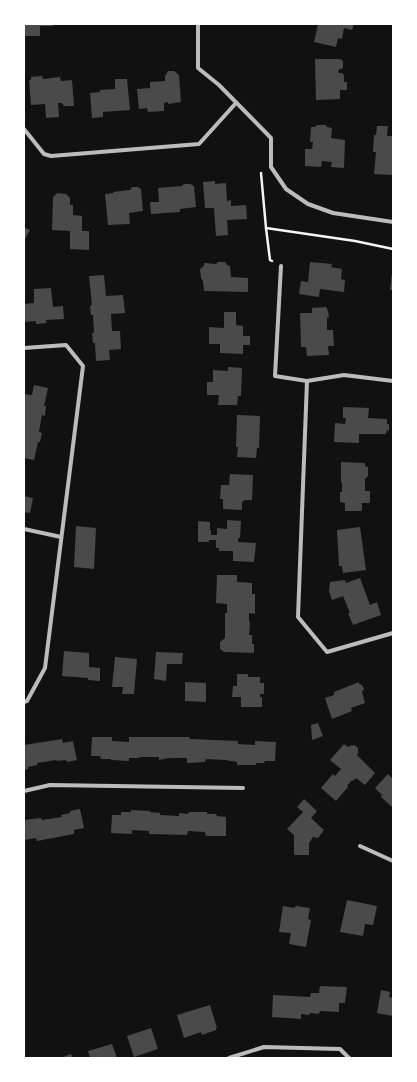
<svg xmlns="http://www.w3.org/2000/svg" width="417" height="1082" font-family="Rubik,sans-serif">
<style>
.building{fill:#4a4a4a}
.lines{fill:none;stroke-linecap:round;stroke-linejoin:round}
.path{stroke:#f5f5f5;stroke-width:2.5}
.minor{stroke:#bcbcbc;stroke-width:4}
</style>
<rect width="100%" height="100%" fill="#111"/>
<g class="building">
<path d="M24,24H53V26H40V36H24Z"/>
<path d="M318,24H354L352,30L344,28L342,39L338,38L336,47L314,42Z"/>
<path d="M315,59H340L343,61V68L338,70L339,73H342L344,75V82H347V90H340V99L316,100Z"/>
<path d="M168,71H174L179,75L181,102L168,104V102L164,103V111L148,112L147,108L139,109L137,89L150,88V82L165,81V76Z"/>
<path d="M42,76L43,79L60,77L61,81L72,80L74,106H64L62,103H58L59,117L46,118L45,104L31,105L29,80H31V77Z"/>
<path d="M115,79H127L130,110L103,112V117L92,118L90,93L100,92V90L115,89Z"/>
<path d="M317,125H326L327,127L332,128L331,138L345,140L344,168L331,167L332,162L322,161L321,167L305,166V149H312L313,142H310L311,127H315Z"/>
<path d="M377,126H388L387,136H393V175L374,174L376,152H373L374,135H376Z"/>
<path d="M215,181V184L226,183L227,201L231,200V206L246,205L247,219L227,220L228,235L216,236L214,208H205L203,182Z"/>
<path d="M184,184H190L194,186L196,207L180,209V212L151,214L150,202H159L158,188L182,186Z"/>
<path d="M132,187H138L141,189L143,211L129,213L130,224L108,225L105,194L114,193L113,192L130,190Z"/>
<path d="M57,193L66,194L70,198V205H73V215L82,216V231H89V250L70,249V231L52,230L53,197Z"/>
<path d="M24,227L30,230L24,241Z"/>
<path d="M218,262H225L227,265L230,266L231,277L248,278V292L204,291L203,281L201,278L200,269L204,266V263L216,264Z"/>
<path d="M310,262L332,264L331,267L342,269L341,279L345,280L344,292L320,289L319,297L299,294L301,281L308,282Z"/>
<path d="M392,273H393V290H390Z"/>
<path d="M104,275L106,296L123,295L125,313L111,314L112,331H120L121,349L109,350L110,360L96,361L95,343H93L92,333H94L93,315H91L90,306L92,305L89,276Z"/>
<path d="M51,288L53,307L63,306L64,319L46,320V323L36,324V321L24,322V304L34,303V289Z"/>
<path d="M326,307L328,311L329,317L327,318V330H333L334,346H328L329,355L307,356L306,347H301L300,313H312V308Z"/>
<path d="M224,312H236V325L243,326V336H250V345H243V354L220,353V344H209V327L224,328Z"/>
<path d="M228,367L242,368L241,396H238L237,405H218L219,395H207V382H213V370L228,371Z"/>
<path d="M34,385L48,388L44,406H46L45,416L42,415L39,432L42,433L40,442H38L34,460L24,458V394L32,395Z"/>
<path d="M343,407L369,408L368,418L387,419V424H389V431L387,430L386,434H359V443L334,442L335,423L345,424L346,418H343Z"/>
<path d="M237,415L260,416L259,448H257L256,458L237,457L238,447H236Z"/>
<path d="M341,462L365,463V466L368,467V476L365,479V491H370V503H362V511H345V503L340,502V492H342V483L341,482Z"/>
<path d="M230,474L253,475L252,500H245L242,502V510L223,509V499H220L221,485H229Z"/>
<path d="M24,496L33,498L30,513L24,512Z"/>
<path d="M227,520L241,521L240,538H238V542L256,543L254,562L233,561V551H219V548H216V540H209V542H198V521L210,522V530H211V535H217V528L227,529Z"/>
<path d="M76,526L96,528L94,569L74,567Z"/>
<path d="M360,527L366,570L343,573L342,566H339L337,530Z"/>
<path d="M217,575H237V582L252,583V594H255V614L249,613V622H250L249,635H252V644H254V653L224,652L220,649V642L225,638V613H227V604L216,603Z"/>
<path d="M360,578L370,605L377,602L381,615L353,625L348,613H350L343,596L332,600L329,591L330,582L345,580L346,583Z"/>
<path d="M64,651L89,653V667L100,668V681L88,680V678L62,676Z"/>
<path d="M156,652L183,653L182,664H167L166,681L154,679Z"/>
<path d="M115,657L137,659L134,694H122L123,687H112Z"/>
<path d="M237,674H248V677H260V683H264V694H260V697H262V707H241V697H232L233,686H237Z"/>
<path d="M185,682L206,683V702L185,701Z"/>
<path d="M359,682V684L362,685L364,689L362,692L365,703L351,708L352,711L332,719L325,698L334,695V692Z"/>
<path d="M318,723L323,736L312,740L311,725Z"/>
<path d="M92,737H112V741L129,742V737H189L190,739L238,741V744L255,745V741L276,742L275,761H265L264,763H256V765H237V762L225,760L206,759L205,762L187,763V758H169L159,760V757H140L139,758H129V761L111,760V759H101L100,756H91Z"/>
<path d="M62,739L63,743L73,741L77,760L67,762L66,760L57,761L56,760L37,763V765L28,767V769L24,770V745Z"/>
<path d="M344,744L348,747L350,746L354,745L358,748V753L357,755L375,773L365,785L356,778L353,781L352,780L347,786L348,787L336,801L321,788L333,774L335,776L341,769L330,760Z"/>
<path d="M388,774L393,779V808L381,797L382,795L375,788Z"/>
<path d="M304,799L317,811L311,818L324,830L318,838L313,837L309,843V855H294V835L287,829L303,812L297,807Z"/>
<path d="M80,809L84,828L74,830V834L37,841L36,838L24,840V820L41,818L42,820L62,817L61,815L70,813V811Z"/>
<path d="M131,810L150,811V812L160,813V815L179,816V813L188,814L189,812H207V814H216L217,816L226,817V836H206L205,832L188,831L187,835L149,834V831L132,830V834L111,833L112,815H121V812H131Z"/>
<path d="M347,900L377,906L373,925L365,924L363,936L340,932Z"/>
<path d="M283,906L294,908L296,906L310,908L308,919L311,920L306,947L289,944L291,933L279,932Z"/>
<path d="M320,986L347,987L345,1003H339V1012L320,1011L319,1014L310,1013L309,1015L301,1014V1019L272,1017L273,995L310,997L311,993H319Z"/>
<path d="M381,990L390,992L389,997L393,998V1016L377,1013Z"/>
<path d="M210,1005L217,1028H216V1030L202,1035L201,1032L184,1038L177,1015Z"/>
<path d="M151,1028L158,1049L134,1057L127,1036Z"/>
<path d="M112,1044L117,1058H90L88,1051Z"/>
<path d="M71,1054L73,1058H61Z"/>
</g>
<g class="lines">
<g class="path">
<path d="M261,173L266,228L355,241L393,249"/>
<path d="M266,228L270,260L272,261"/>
</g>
<g class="minor">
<path d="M198,24V68L219,85L271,138V167L286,189L308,204L333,213L393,222"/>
<path d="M24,129L44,154L51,156L199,144L236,103"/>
<path d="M281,266L275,376L307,381"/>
<path d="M24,348L66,345L83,366L45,668L27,701L24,702"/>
<path d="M393,381L344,375L307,381L298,617L327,652L393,633"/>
<path d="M24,529L61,537"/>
<path d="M24,791L50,785L243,788"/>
<path d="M360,846L393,861"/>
<path d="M229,1058L264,1047L340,1049L349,1058"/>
</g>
</g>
<rect width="417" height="1082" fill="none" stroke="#ffffff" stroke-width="50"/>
</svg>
